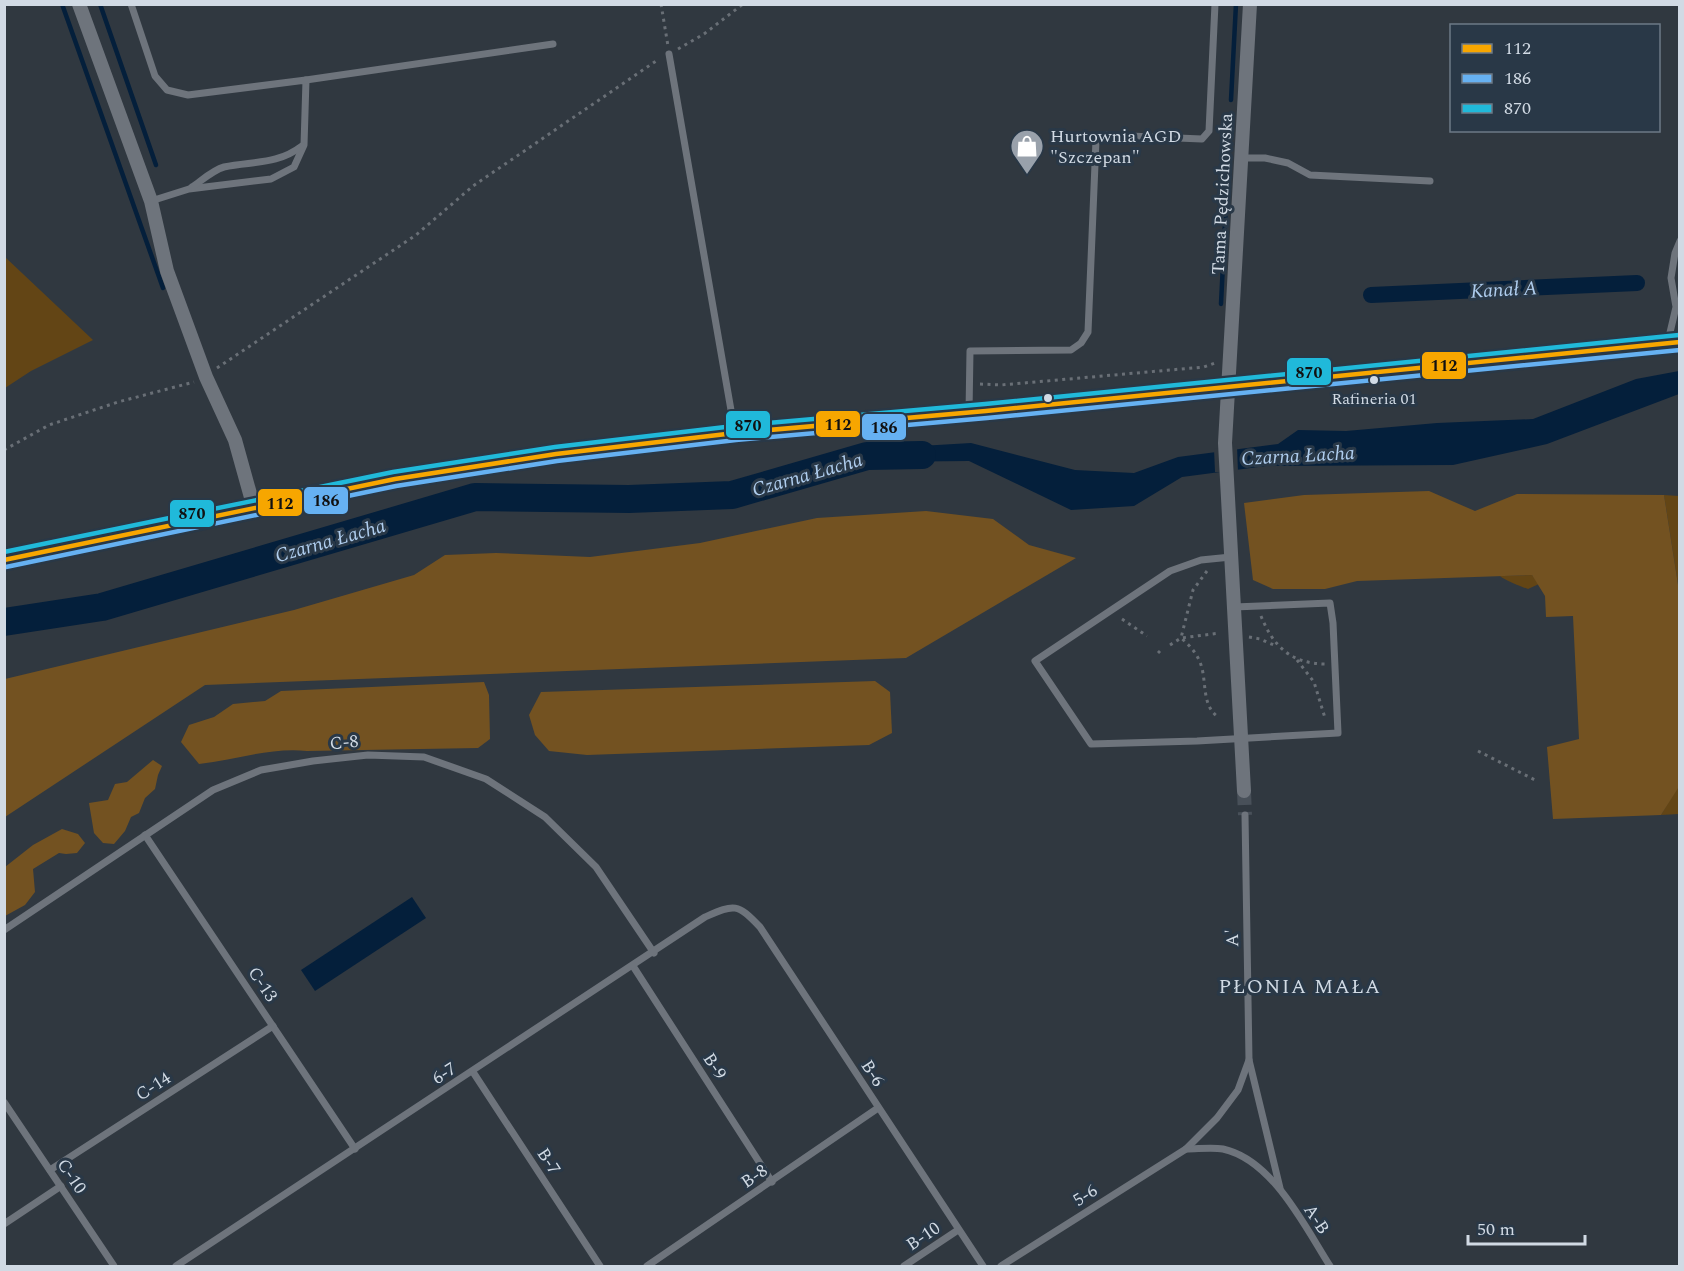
<svg xmlns="http://www.w3.org/2000/svg" width="1684" height="1271" font-family="Spectral,serif">
<style>
.green{fill:#634515}
.forest{fill:#735221}
.water{fill:#041f3b}
.pier{fill:#303840}
.lines{fill:none;stroke-linecap:round;stroke-linejoin:round}
.stream{stroke:#041f3b;stroke-width:4.5}
.canal{stroke:#041f3b;stroke-width:16}
.river{stroke:#041f3b;stroke-width:28}
.minor-tunnel{stroke:#485059;stroke-width:14;stroke-dasharray:14 7;stroke-linecap:butt}
.path{stroke:#696f76;stroke-width:3;stroke-dasharray:3 4.5;stroke-linecap:butt}
.service{stroke:#6e747c;stroke-width:7}
.minor{stroke:#6e747c;stroke-width:14}
.secondary{stroke:#717479;stroke-width:18}
.bus-1-casing{stroke:#293847;stroke-width:9}
.bus-2-casing{stroke:#293847;stroke-width:9}
.bus-3-casing{stroke:#293847;stroke-width:9}
.bus-1{stroke:#f7a600;stroke-width:4.5}
.bus-2{stroke:#66b1f2;stroke-width:4.5}
.bus-3{stroke:#20b9da;stroke-width:4.5}
.bus-dot{fill:#d1dae4;stroke:#293847;stroke-width:2}
.labels{text-anchor:middle;stroke-width:6;stroke-linejoin:round;paint-order:stroke}
.bus-label{font-size:16px;fill:#d1dae4;stroke:#293847}
.poi-label{font-size:18px;fill:#d1dae4;stroke:#293847;text-anchor:start}
.street-label{font-size:18px;fill:#d1dae4;stroke:#293847}
.water-label{font-size:20px;font-style:italic;fill:#afcdee;stroke:#293847}
.neighbourhood-label{font-size:20px;letter-spacing:1.5px;fill:#d1dae4;stroke:#293847}
.line-badge{stroke:#293847;stroke-width:2}
.pale-badge-label{font-size:16px;text-anchor:middle;font-weight:bold;fill:#111}
</style>
<rect width="100%" height="100%" fill="#303840"/>
<g class="green">
<path d="M5,257L93,340L31,371L5,388Z"/>
<path d="M1664,495L1679,496V591Z"/>
<path d="M1532,575L1539,584L1528,589C1522,587 1504,580 1500,576Z"/>
<path d="M1679,785V814L1661,815Z"/>
</g>
<g class="forest">
<path d="M1429,491L1475,511L1517,494L1664,495L1679,591L1680,785L1661,815L1553,819L1547,747L1579,739L1573,616L1546,617L1545,596L1532,575L1357,581L1325,589H1273L1253,580L1244,503L1304,495Z"/>
<path d="M926,511L993,519L1029,545L1076,558L906,658L205,685L5,817V679L294,610L414,575L445,555L496,553L590,557L700,543L817,518Z"/>
<path d="M875,681L890,692L892,733L869,745L587,755L549,751L535,735L529,715L541,692Z"/>
<path d="M484,682L489,695L490,739L478,748L307,751C271,747 235,760 199,764L181,742L189,725L214,717L233,704L265,701L281,691Z"/>
<path d="M153,760L162,766L158,775L155,789L145,798L139,813L131,817L125,831L114,844L103,843L94,833L89,803L108,800L115,784L127,782Z"/>
<path d="M62,829L78,834L85,843L77,853L66,854L59,853L33,869L35,892L25,905L5,916V867L33,845Z"/>
</g>
<g class="water">
<path d="M1679,371V394L1547,444L1453,465L1266,466L1182,477L1134,506L1071,510L969,461L869,462L903,447L971,443L1075,470L1134,473L1178,457L1278,444L1298,430L1346,431L1437,423L1533,419L1636,379Z"/>
<path d="M412,897L426,918L315,991L301,970Z"/>
</g>
<path class="pier" d="M1237,446L1238,472H1215L1214,449Z"/>
<g class="lines">
<g class="stream">
<path d="M62,4L163,288"/>
<path d="M100,4L156,165"/>
<path d="M1231,100L1236,4"/>
<path d="M1231,136V115"/>
<path d="M1227,184L1229,160"/>
<path d="M1221,304L1226,203"/>
</g>
<path class="canal" d="M1371,295L1637,283"/>
<path class="river" d="M4,622L102,607L475,497L629,499L732,495L867,456L922,455"/>
<path class="minor-tunnel" d="M1244,791L1245,815"/>
<g class="path">
<path d="M661,4L668,46"/>
<path d="M678,49L704,34L743,4"/>
<path d="M217,368L416,235L473,186L659,59"/>
<path d="M980,384L1001,385L1204,367L1215,363"/>
<path d="M4,450L49,425L118,402L194,382"/>
<path d="M1207,571L1193,590L1181,638C1188,644 1195,651 1199,660C1208,678 1200,704 1218,717"/>
<path d="M1261,616C1273,646 1291,664 1326,664"/>
<path d="M1122,619L1147,636"/>
<path d="M1249,637L1260,639L1276,646"/>
<path d="M1170,645L1181,638L1220,633"/>
<path d="M1158,653L1160,651"/>
<path d="M1297,660L1314,682L1325,718"/>
<path d="M1478,751L1537,781"/>
</g>
<g class="service">
<path d="M131,4L155,76L167,90L188,95L306,80L304,145L294,167L271,179L189,189L151,201"/>
<path d="M669,54L735,433"/>
<path d="M306,80L553,44"/>
<path d="M1242,158H1265L1288,163L1310,175L1430,181"/>
<path d="M192,187C201,181 213,170 224,167C253,161 277,165 302,146"/>
<path d="M1668,341L1676,307L1671,278L1675,253L1680,241"/>
<path d="M969,412L970,351L1071,350L1081,343L1088,332L1096,140L1105,135L1202,139L1209,131L1215,4"/>
<path d="M1231,557L1201,560L1170,571L1035,661L1091,744L1197,741L1338,733L1333,623L1330,603L1234,607"/>
<path d="M1245,815L1249,1060L1280,1188"/>
<path d="M145,835L355,1149"/>
<path d="M4,930L213,790L261,770L313,761L368,755L424,757L486,779L545,817L596,867L654,953"/>
<path d="M633,966L772,1182"/>
<path d="M473,1072L600,1266"/>
<path d="M4,1102L114,1266"/>
<path d="M1186,1149C1198,1149 1212,1147 1223,1149C1273,1160 1305,1227 1330,1266"/>
<path d="M50,1170L273,1026"/>
<path d="M4,1224L61,1186"/>
<path d="M176,1266L705,917C735,904 737,903 760,927L983,1266"/>
<path d="M647,1266L878,1108"/>
<path d="M904,1266L958,1230"/>
<path d="M1001,1266L1186,1149L1217,1118L1238,1090L1249,1060"/>
</g>
<g class="minor">
<path d="M79,4L151,201L167,271L206,377L235,440L254,508"/>
<path d="M1244,791L1225,443L1250,4"/>
</g>
<path class="secondary" d="M4,560L395,479L556,454L735,433L986,411L1680,342"/>
<defs>
<path id="bus-1" d="M4,560L395,479L556,454L735,433L986,411L1680,342"/>
<path id="bus-2" d="M6,567L396,486L557,461L736,440L987,418L1680,350"/>
<path id="bus-3" d="M4,552L393,472L555,447L734,426L985,404L1679,335"/>
</defs>
<use href="#bus-1" class="bus-1-casing"/>
<use href="#bus-2" class="bus-2-casing"/>
<use href="#bus-3" class="bus-3-casing"/>
<use href="#bus-1" class="bus-1"/>
<use href="#bus-2" class="bus-2"/>
<use href="#bus-3" class="bus-3"/>
</g>
<defs>
<symbol id="shop-pin" viewBox="-11 -11 22 30"><path d="M0 17L-7.5 6A9.5 9.5 0 1 1 7.5 6Z" fill="#99a1ab" stroke="#293847"/><path d="M-5-2.5h2.3a2.7 3.5 0 0 1 5.4 0H5L5.5 6h-11ZM-1.5-2.5h3a1.5 2.3 0 0 0-3 0Z" fill="#fff"/></symbol>
</defs>
<g fill-rule="evenodd">
<use href="#shop-pin" x="1008" y="127" width="38" height="52"/>
</g>
<g class="bus-dot">
<circle cx="1374" cy="380" r="5"/>
<circle cx="1048" cy="398" r="5"/>
</g>
<g class="labels">
<g class="bus-label">
<text x="1374" y="404">Rafineria 01</text>
</g>
<g class="poi-label">
<text x="1050" y="142">Hurtownia AGD<tspan x="1050" dy="21">"Szczepan"</tspan></text>
</g>
<g class="street-label">
<text transform="translate(1222 194) rotate(-87)" y="6">Tama Pędzichowska</text>
<text transform="translate(344 742) rotate(-6)" y="6">C-8</text>
<text transform="translate(1232 938) rotate(-91)" y="6">A'</text>
<text transform="translate(263 984) rotate(56)" y="6">C-13</text>
<text transform="translate(715 1066) rotate(57)" y="6">B-9</text>
<text transform="translate(444 1073) rotate(-33)" y="6">6-7</text>
<text transform="translate(873 1073) rotate(57)" y="6">B-6</text>
<text transform="translate(153 1086) rotate(-33)" y="6">C-14</text>
<text transform="translate(549 1161) rotate(57)" y="6">B-7</text>
<text transform="translate(72 1176) rotate(56)" y="6">C-10</text>
<text transform="translate(754 1176) rotate(-34)" y="6">B-8</text>
<text transform="translate(1085 1195) rotate(-32)" y="6">5-6</text>
<text transform="translate(1317 1219) rotate(57)" y="6">A-B</text>
<text transform="translate(923 1236) rotate(-34)" y="6">B-10</text>
</g>
<g class="water-label">
<text transform="translate(1504 289) rotate(-3)" y="7">Kanał A</text>
<text transform="translate(1298 455) rotate(-3)" y="7">Czarna Łacha</text>
<text transform="translate(807 474) rotate(-16)" y="7">Czarna Łacha</text>
<text transform="translate(330 540) rotate(-16)" y="7">Czarna Łacha</text>
</g>
<g class="neighbourhood-label">
<text x="1300" y="993">PŁONIA MAŁA</text>
</g>
</g>
<g class="line-badge">
<rect x="1421" y="351" width="46" height="29" rx="6" fill="#f7a600"/>
<rect x="1286" y="357" width="46" height="29" rx="6" fill="#20b9da"/>
<rect x="815" y="410" width="46" height="28" rx="6" fill="#f7a600"/>
<rect x="725" y="410" width="46" height="29" rx="6" fill="#20b9da"/>
<rect x="861" y="413" width="46" height="28" rx="6" fill="#66b1f2"/>
<rect x="303" y="486" width="46" height="29" rx="6" fill="#66b1f2"/>
<rect x="257" y="488" width="46" height="29" rx="6" fill="#f7a600"/>
<rect x="169" y="499" width="46" height="29" rx="6" fill="#20b9da"/>
</g>
<g class="pale-badge-label">
<text x="1444" y="371">112</text>
<text x="1309" y="378">870</text>
<text x="838" y="430">112</text>
<text x="748" y="431">870</text>
<text x="884" y="433">186</text>
<text x="326" y="506">186</text>
<text x="280" y="509">112</text>
<text x="192" y="519">870</text>
</g>
<rect width="1684" height="1271" fill="none" stroke="#d1dae4" stroke-width="12"/>
<rect x="1450" y="24" width="210" height="108" fill="#293847" stroke="#6c7986" stroke-width="1.5"/>
<rect x="1462" y="44" width="30" height="9" fill="#f7a600" stroke="#6c7986" stroke-width="1.5"/>
<text x="1504" y="54" font-size="18" fill="#d1dae4">112</text>
<rect x="1462" y="74" width="30" height="9" fill="#66b1f2" stroke="#6c7986" stroke-width="1.5"/>
<text x="1504" y="84" font-size="18" fill="#d1dae4">186</text>
<rect x="1462" y="104" width="30" height="9" fill="#20b9da" stroke="#6c7986" stroke-width="1.5"/>
<text x="1504" y="114" font-size="18" fill="#d1dae4">870</text>
<path d="M1468 1235v9h117v-9" fill="none" stroke="#d1dae4" stroke-width="3"/>
<text x="1477" y="1235" font-size="18" fill="#d1dae4" stroke="#293847" stroke-width="4.5" paint-order="stroke">50 m</text>
</svg>
